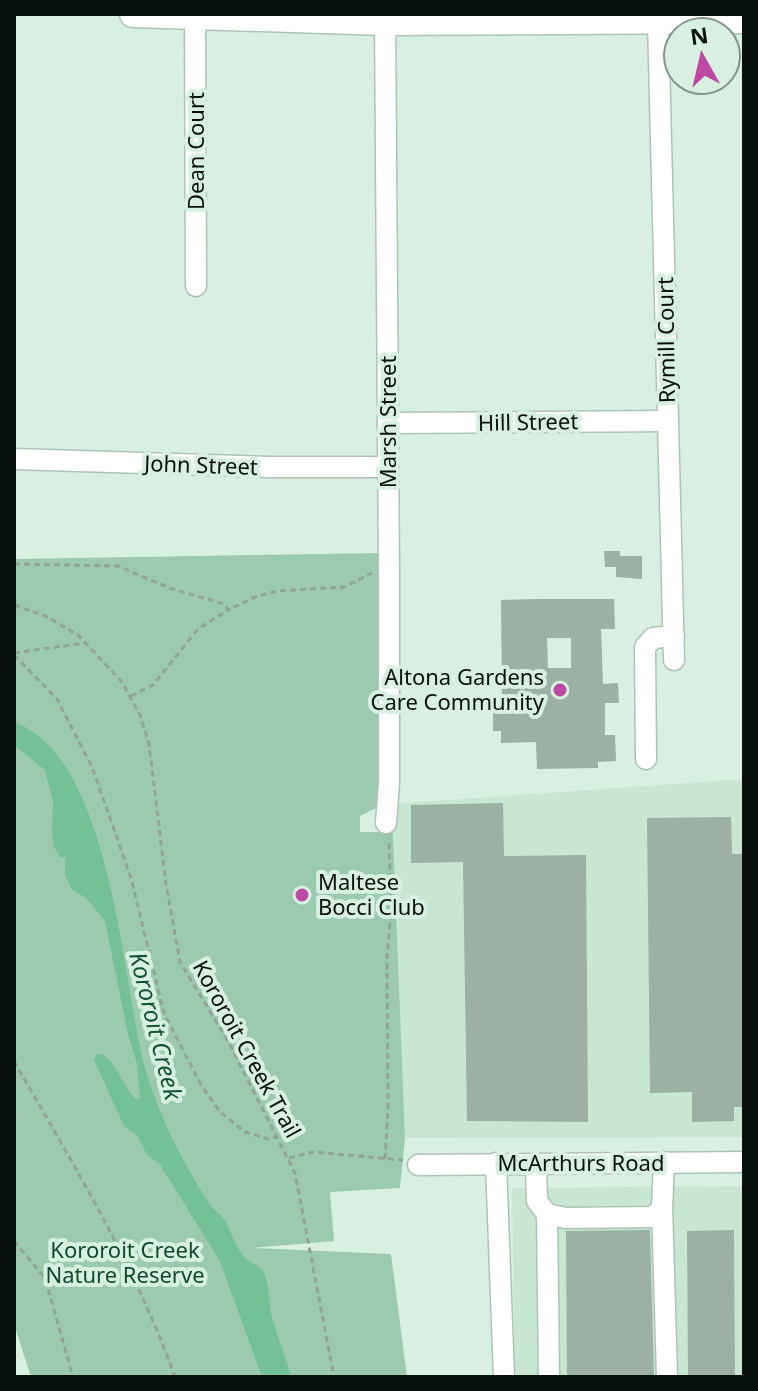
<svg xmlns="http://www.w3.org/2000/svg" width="758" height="1391" font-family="'Noto Sans',sans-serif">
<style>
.built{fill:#c7e7d3}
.green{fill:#9ccaae}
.water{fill:#74c195}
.building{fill:#9ab1a3;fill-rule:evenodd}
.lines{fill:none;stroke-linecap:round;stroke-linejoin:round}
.minor-casing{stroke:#adc4b5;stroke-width:23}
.major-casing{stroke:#adc4b5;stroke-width:29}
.path{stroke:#91a498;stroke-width:3;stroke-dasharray:6 4;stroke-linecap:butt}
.minor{stroke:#fff;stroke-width:20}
.major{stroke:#fff;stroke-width:26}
.poi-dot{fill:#be49a2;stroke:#d8f0e1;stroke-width:3}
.labels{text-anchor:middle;stroke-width:8;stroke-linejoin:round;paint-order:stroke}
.street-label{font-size:22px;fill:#09110c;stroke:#d8f0e1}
.poi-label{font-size:22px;fill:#09110c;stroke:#d8f0e1;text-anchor:end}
.park-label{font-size:22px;fill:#0d4a2e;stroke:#d8f0e1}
.water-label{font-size:24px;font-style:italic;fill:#155134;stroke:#d8f0e1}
</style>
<rect width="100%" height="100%" fill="#d8f0e1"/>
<g class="built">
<path d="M744,779V1137L405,1138L392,804Z"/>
<path d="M744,1186V1377H515L512,1188Z"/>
</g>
<path class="green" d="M382,553L383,798L376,808L360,816V832H393L405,1138L400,1188L330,1192L334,1241L252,1248L391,1254L407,1377H31L14,1324V559Z"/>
<path class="water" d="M14,722C108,755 122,967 141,1052C154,1108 180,1158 211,1206C215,1211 220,1214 224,1219C231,1231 235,1246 244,1257C250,1263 258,1264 263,1271C269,1283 269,1300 271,1313C276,1335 286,1355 291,1377H262L220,1261L159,1163L147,1155L137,1135L124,1126L94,1060L97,1054H102C119,1066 122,1086 137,1100L140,1098L137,1064L128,1034L105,921L86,898L71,889L65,874V858L59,856L54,847L52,834L53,801L45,770L14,745Z"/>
<g class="building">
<path d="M604,551H620V556H642V579L616,577V567H605Z"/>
<path d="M541,599H614L615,629H601L603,684L618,683L619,703H605V735H615L616,761L598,762V768L537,769L536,742L501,743V731H493V697H502L501,600ZM547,638H571V668H548Z"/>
<path d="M503,803L504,856L586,855L588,1122L467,1121L463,862L411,863V805Z"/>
<path d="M731,817L732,854H744V1107H734V1121L692,1122V1092L650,1093L647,818Z"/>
<path d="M650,1230L654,1377H567L566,1231Z"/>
<path d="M734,1230L735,1377H688L687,1231Z"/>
</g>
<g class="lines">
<defs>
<g id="minor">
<path d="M385,14L389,572V783L386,823"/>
<path d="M195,16L196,286"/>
<path d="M658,20L674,660"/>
<path d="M388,423L667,421"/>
<path d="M14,459L269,467H388"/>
<path d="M646,759L645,647L653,638L674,636"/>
<path d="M496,1163L504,1377"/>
<path d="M536,1163L537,1201L547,1214L566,1218L653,1217L662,1209L664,1162"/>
<path d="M418,1165L744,1162"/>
<path d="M662,1205L667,1377"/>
<path d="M547,1214L549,1377"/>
</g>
<path id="major" d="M133,14L386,22L744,20"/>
</defs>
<use href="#minor" class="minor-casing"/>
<use href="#major" class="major-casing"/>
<g class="path">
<path d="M14,564L118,566L172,589L215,601L225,605L228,610L257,596L278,591L344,587L372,573"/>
<path d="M14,605L48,617L79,636L122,682L140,715L149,744L166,884L180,962L228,1041L295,1173L334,1377"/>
<path d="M14,653L85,643"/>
<path d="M14,655L57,699L92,767L131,878L164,1013L201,1085L220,1112L245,1132L268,1139L277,1137"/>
<path d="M131,696L153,685L198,629L228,610"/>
<path d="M14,1061C73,1164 135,1265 175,1377"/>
<path d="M289,1158L314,1152L403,1160"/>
<path d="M385,1159L388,1108L387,959L391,909L389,839"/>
<path d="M14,1241L45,1278L73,1377"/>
</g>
<use href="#minor" class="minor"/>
<use href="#major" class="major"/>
</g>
<g class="poi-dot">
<circle cx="560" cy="690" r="8"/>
<circle cx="302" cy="895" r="8"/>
</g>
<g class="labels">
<g class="street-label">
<text transform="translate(196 151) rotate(-90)" y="8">Dean Court</text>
<text transform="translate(666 340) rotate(-91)" y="8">Rymill Court</text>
<text transform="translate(388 422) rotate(-90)" y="8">Marsh Street</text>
<text transform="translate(528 422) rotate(-1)" y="8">Hill Street</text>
<text transform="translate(201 465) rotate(2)" y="8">John Street</text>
<text transform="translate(247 1049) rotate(61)" y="8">Kororoit Creek Trail</text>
<text x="581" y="1171">McArthurs Road</text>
</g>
<g class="poi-label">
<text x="544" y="685">Altona Gardens<tspan x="544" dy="25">Care Community</tspan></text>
<text x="318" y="890" text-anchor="start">Maltese<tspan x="318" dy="25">Bocci Club</tspan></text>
</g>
<g class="park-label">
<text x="125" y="1258">Kororoit Creek<tspan x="125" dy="25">Nature Reserve</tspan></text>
</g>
<g class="water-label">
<text transform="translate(155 1026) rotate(76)" y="8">Kororoit Creek</text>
</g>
</g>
<rect width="758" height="1391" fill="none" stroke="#09110c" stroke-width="32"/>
<g transform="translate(702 56) rotate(352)"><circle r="38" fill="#d8f0e1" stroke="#85978c" stroke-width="2"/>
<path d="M0-6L14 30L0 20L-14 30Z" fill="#be49a2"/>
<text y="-12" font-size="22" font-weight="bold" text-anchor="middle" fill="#09110c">N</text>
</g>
</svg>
